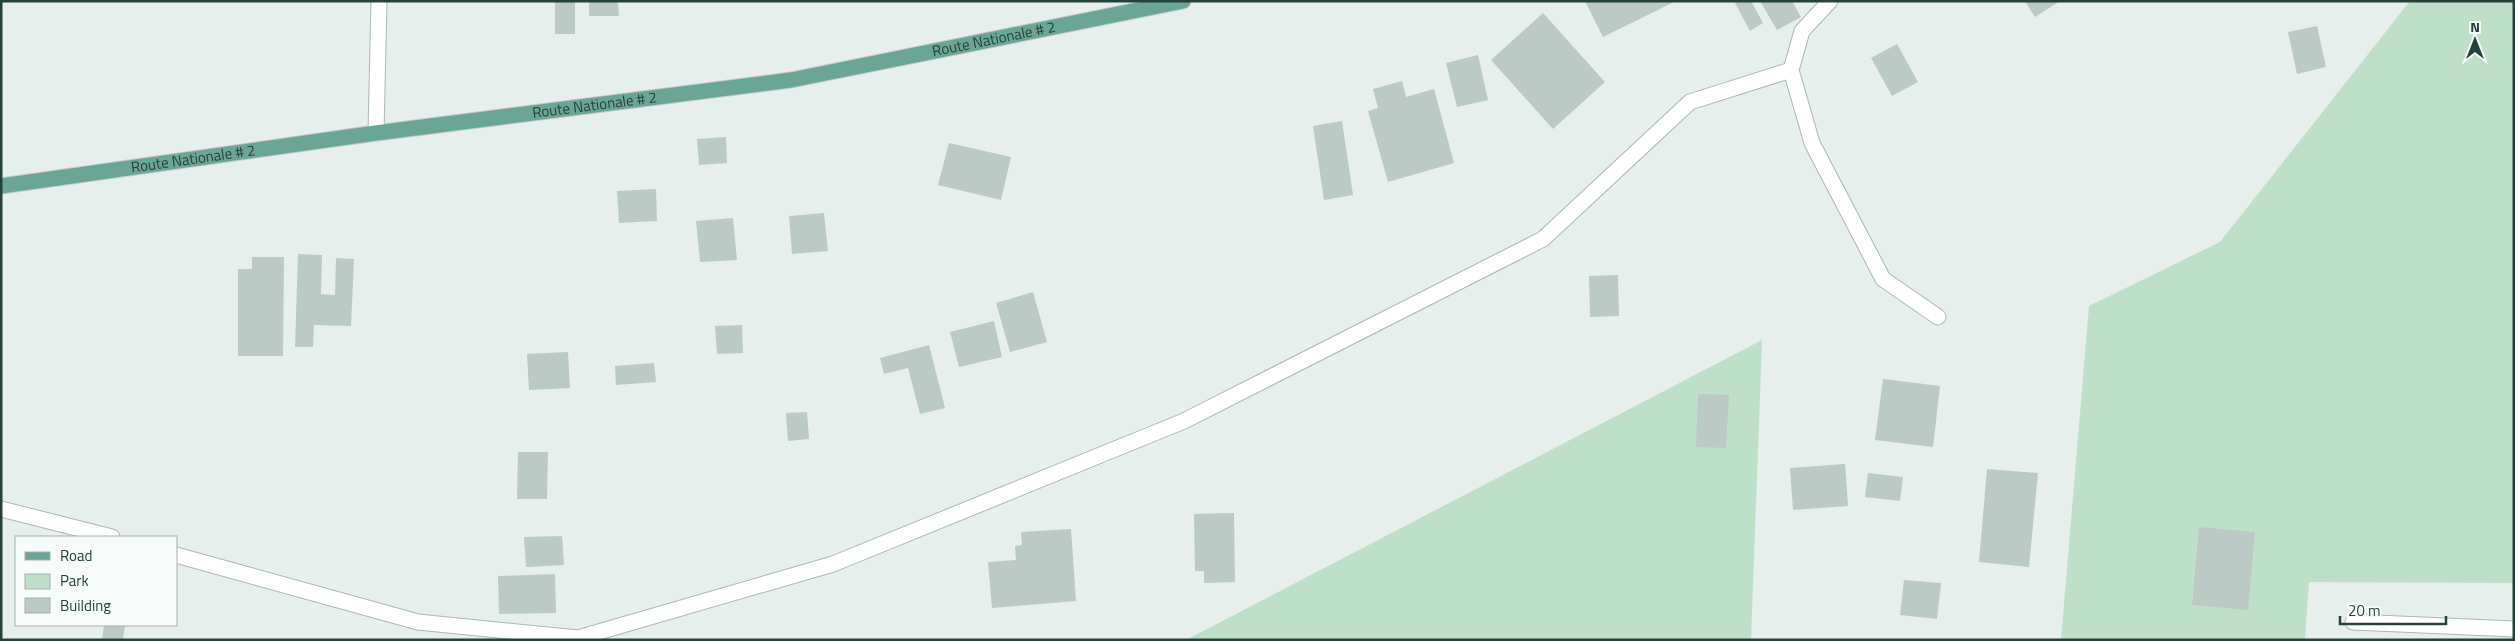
<svg xmlns="http://www.w3.org/2000/svg" width="2515" height="641" font-family="'Titillium Web',sans-serif">
<style>
.green{fill:#bfe0c8}
.building{fill:#bbcac4}
.lines{fill:none;stroke-linecap:round;stroke-linejoin:round}
.minor-casing{stroke:#a8b8b2;stroke-width:17}
.major-casing{stroke:#c2cac8;stroke-width:17}
.minor{stroke:#fff;stroke-width:15}
.major{stroke:#6aa596;stroke-width:15}
.labels{text-anchor:middle;stroke-width:4;stroke-linejoin:round;paint-order:stroke}
.street-label{font-size:15px;fill:#24423a;stroke:#f7fbf9}
</style>
<rect width="100%" height="100%" fill="#e6efeb"/>
<g class="green">
<path d="M2410,1H2514V583L2309,582L2305,640H2061L2089,306L2220,242Z"/>
<path d="M1762,340L1751,640H1186Z"/>
</g>
<g class="building">
<rect x="555" y="1" width="20" height="33"/>
<path d="M589,1H618L619,16H589Z"/>
<path d="M1585,1H1676L1603,37Z"/>
<path d="M1739,1H1751L1763,23L1750,31L1735,3Z"/>
<path d="M1760,1H1792L1801,17L1777,30Z"/>
<path d="M2025,1H2060L2035,17Z"/>
<path d="M1543,13L1605,82L1553,129L1491,60Z"/>
<path d="M2317,26L2326,67L2297,74L2288,32Z"/>
<path d="M1897,44L1918,82L1892,96L1871,58Z"/>
<path d="M1478,55L1488,100L1457,107L1446,63Z"/>
<path d="M1402,81L1406,97L1434,89L1454,163L1388,182L1368,111L1378,108L1373,89Z"/>
<path d="M1342,121L1353,195L1324,200L1313,126Z"/>
<path d="M726,137L727,163L699,165L697,139Z"/>
<path d="M949,143L1011,157L1001,200L938,185Z"/>
<path d="M656,189L657,221L619,223L617,191Z"/>
<path d="M824,213L828,251L792,254L789,216Z"/>
<path d="M733,218L737,260L700,262L696,221Z"/>
<path d="M298,254L322,255L321,294L335,295L336,258L354,259L351,326L314,325L313,347H295Z"/>
<path d="M252,257H284L283,356H238V269H252Z"/>
<path d="M1618,275L1619,316L1590,317L1589,276Z"/>
<path d="M1033,292L1047,342L1010,352L996,303Z"/>
<path d="M994,321L1002,357L959,367L950,332Z"/>
<path d="M742,325L743,353L717,354L715,326Z"/>
<path d="M929,345L945,408L920,414L908,368L884,374L880,358Z"/>
<path d="M568,352L570,388L529,390L527,354Z"/>
<path d="M654,363L656,382L616,385L615,366Z"/>
<path d="M1883,379L1940,386L1933,447L1875,440Z"/>
<path d="M1698,394L1729,395L1726,448L1696,447Z"/>
<path d="M807,412L809,439L788,441L786,413Z"/>
<path d="M518,452H548L547,499H517Z"/>
<path d="M1845,464L1848,506L1793,510L1790,468Z"/>
<path d="M1987,469L2038,473L2029,567L1979,562Z"/>
<path d="M1868,473L1903,477L1900,501L1865,497Z"/>
<path d="M1234,513L1235,582L1204,583V571H1195L1194,514Z"/>
<path d="M2199,527L2255,532L2248,610L2192,605Z"/>
<path d="M1071,529L1076,601L992,608L988,562L1016,560L1015,546L1022,545L1021,532Z"/>
<path d="M562,536L564,565L526,567L524,537Z"/>
<path d="M555,574L556,613L499,614L498,576Z"/>
<path d="M1904,580L1941,583L1937,619L1900,615Z"/>
<path d="M104,625H125L123,640H102Z"/>
</g>
<g class="lines">
<defs>
<g id="minor">
<path d="M1830,1L1802,31L1791,70L1812,143L1883,279L1938,317"/>
<path d="M376,133L379,1"/>
<path d="M1,509L112,537"/>
<path d="M176,555L418,622L578,638L833,564L1184,421L1543,239L1690,102L1791,70"/>
<path d="M2353,622L2514,629"/>
</g>
<g id="major">
<path id="s1" d="M1,186L376,133L791,80L1183,1"/>
</g>
</defs>
<use href="#minor" class="minor-casing"/>
<use href="#major" class="major-casing"/>
<use href="#minor" class="minor"/>
<use href="#major" class="major"/>
</g>
<g class="labels">
<g class="street-label">
<text dy="5" stroke="none"><textPath href="#s1" startOffset="1004">Route Nationale # 2</textPath></text>
<text dy="5" stroke="none"><textPath href="#s1" startOffset="599">Route Nationale # 2</textPath></text>
<text dy="5" stroke="none"><textPath href="#s1" startOffset="194">Route Nationale # 2</textPath></text>
</g>
</g>
<rect width="2515" height="641" fill="none" stroke="#24423a" stroke-width="5"/>
<rect x="15" y="536" width="162" height="90" fill="#f7fbf9" stroke="#a3b1ad"/>
<rect x="25" y="552" width="25" height="8" fill="#6aa596" stroke="#a3b1ad"/>
<text x="60" y="561" font-size="15" fill="#24423a">Road</text>
<rect x="25" y="574" width="25" height="15" fill="#bfe0c8" stroke="#a3b1ad"/>
<text x="60" y="586" font-size="15" fill="#24423a">Park</text>
<rect x="25" y="598" width="25" height="15" fill="#bbcac4" stroke="#a3b1ad"/>
<text x="60" y="611" font-size="15" fill="#24423a">Building</text>
<g transform="translate(2475 40)" stroke="#f7fbf9" stroke-width="4" paint-order="stroke">
<path d="M0-4L9 19L0 12L-9 19Z" fill="#24423a"/>
<text y="-8" font-size="14" font-weight="bold" text-anchor="middle" fill="#24423a">N</text>
</g>
<path d="M2340 616v8h106v-8" fill="none" stroke="#24423a" stroke-width="2.5"/>
<text x="2348" y="616" font-size="15" fill="#24423a" stroke="#f7fbf9" stroke-width="4" paint-order="stroke">20 m</text>
</svg>
